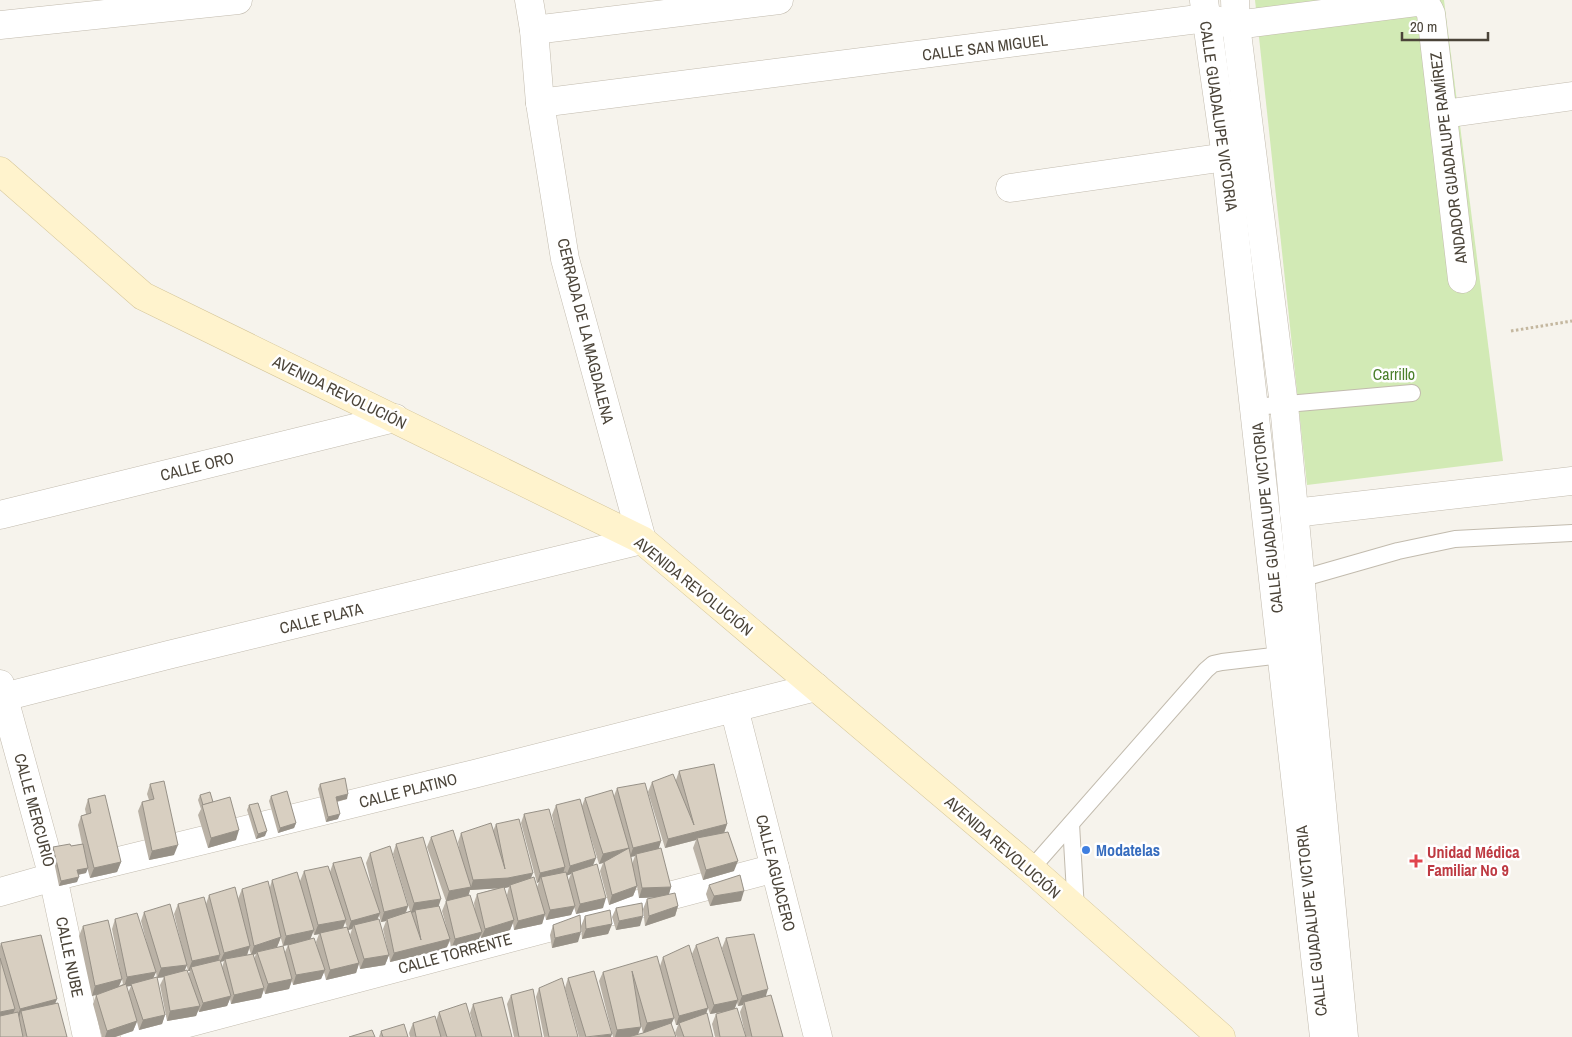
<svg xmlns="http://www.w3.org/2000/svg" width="1572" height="1037" font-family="'Archivo Narrow',sans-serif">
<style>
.green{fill:#d2eab5}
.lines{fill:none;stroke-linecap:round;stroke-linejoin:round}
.service-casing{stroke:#c2bbae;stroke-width:18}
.minor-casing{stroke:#c2bbae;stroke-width:29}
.tertiary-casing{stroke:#c2bbae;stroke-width:29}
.secondary-casing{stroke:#d6c79b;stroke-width:29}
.path{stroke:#c4b79f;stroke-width:3;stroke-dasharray:2.5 2.5;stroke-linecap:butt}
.service{stroke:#fff;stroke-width:16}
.minor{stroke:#fff;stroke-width:28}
.tertiary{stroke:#fff;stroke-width:28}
.secondary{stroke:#fff3cd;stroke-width:28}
.wall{fill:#bab2a6;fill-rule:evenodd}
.shaded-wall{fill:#979187}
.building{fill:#d8cfc1;stroke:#979187}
.shop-dot{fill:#3f7fe0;stroke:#fff;stroke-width:2}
.health-dot{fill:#e0444e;stroke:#fff;stroke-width:2}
.labels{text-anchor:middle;stroke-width:5;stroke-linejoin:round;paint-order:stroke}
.street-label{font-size:16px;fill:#4b4439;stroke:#fff}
.park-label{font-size:16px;fill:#4a7f2a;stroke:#fff}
.shop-label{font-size:16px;font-weight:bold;fill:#366cbe;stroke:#fff;text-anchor:start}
.health-label{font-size:16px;font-weight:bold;fill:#be3a42;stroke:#fff;text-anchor:start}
</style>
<rect width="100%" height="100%" fill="#f6f3ec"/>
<path class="green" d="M1255,0H1444L1503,461L1307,485Z"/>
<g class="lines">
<defs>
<g id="service">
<path d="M1254,407L1412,393"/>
<path d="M1300,579L1398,551L1455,539L1572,533"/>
<path d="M1071,824L1076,910"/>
<path d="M1031,869L1206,670L1213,664L1222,662L1282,655"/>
</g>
<g id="minor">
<path d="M1235,0L1236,25L1284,405L1344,1037"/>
<path d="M1204,1L1226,157L1324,1037"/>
<path d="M0,25L238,0"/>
<path d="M534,30L779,0"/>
<path d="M540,103L1206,18L1236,25L1416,2C1425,3 1428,6 1431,14L1462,279"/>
<path d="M1444,114L1572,96"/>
<path d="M1010,188L1226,157"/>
<path d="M1294,513L1572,481"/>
<path d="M0,515L395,418"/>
<path d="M0,684L53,877L87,1037"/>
<path d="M0,698L168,655L642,540"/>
<path d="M734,708L818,1037"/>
<path d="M0,892L53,877L474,774L816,687"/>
<path d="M135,1037L775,868"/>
</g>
<path id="tertiary" d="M529,0L534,30L540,103L565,259L642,540"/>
<path id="secondary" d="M0,171L143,296L642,540L1031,869L1221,1037"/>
</defs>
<use href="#service" class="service-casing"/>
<use href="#minor" class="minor-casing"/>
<use href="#tertiary" class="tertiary-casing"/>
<use href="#secondary" class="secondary-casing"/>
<path class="path" d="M1511,331L1572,321"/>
<use href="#service" class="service"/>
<use href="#minor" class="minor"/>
<use href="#tertiary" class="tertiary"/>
<use href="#secondary" class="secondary"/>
</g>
<g class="wall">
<path d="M679,771L727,824L724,833L734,871L703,880L693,848L696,840L665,848L648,792L652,782L676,780Z"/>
<path d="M150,784L174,855L149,860L138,811L142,802L149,800L147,794Z"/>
<path d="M320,784L347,799L337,802L338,819L326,822L318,789Z"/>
<path d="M617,788L661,841L658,849L671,887L669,894L678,906L675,916L645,926L643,909L647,899L655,897L639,898L637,886L633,896L609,905L600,871L603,863L599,864L588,828L593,866L603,908L576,914L574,907L571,915L546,920L545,915L542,924L514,930L513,923L510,930L481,938L480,935L478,941L451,949L450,941L446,949L390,962L389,955L385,965L360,969L359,964L356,973L326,980L324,972L321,979L293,985L292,981L289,989L265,994L264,990L261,998L231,1004L230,999L227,1006L199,1012L198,1010L196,1016L167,1021L160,985L164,977L157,978L156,972L153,978L165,1015L162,1024L139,1030L137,1022L133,1031L115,1037H102L93,1004L96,995L92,996L79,936L83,926L122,979L119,986L123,984L112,929L115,919L150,955L141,921L144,912L188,975L190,971H188L174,914L178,904H206L209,895L238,899L242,889L270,887L272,880L300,881L304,871L330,872L333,863L376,904L366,863L370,853L408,906L406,913L410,911L393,854L396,844L439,906L447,929L442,911L446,901L454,899L446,901L427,847L431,837L460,853L458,842L461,833L493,831L496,824L531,878L541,901L537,887L539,882L537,883L521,823L524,814L558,842L552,815L556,805L582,806L585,798L614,796ZM635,856L632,864L631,857ZM571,874L568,881L567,875ZM509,887L507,895L508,901L504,888ZM498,888L477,894L474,903L475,911L468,896L470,890ZM379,915L381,922L386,921L383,929L389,955L377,920ZM345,922L347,927L343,928ZM352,929L350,935L354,948L348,930ZM279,931L283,946L288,945L285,952L277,947L281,937ZM313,931L314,935L319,934L316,942L318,950L310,939ZM249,948L251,954L247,955ZM256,954L254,959L253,955ZM224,961L222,968L220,962ZM126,986H131L128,993Z"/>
<path d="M200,795L213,802L236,840L208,848L198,815L201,809L198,800Z"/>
<path d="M271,796L296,823L294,828L278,833L269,801Z"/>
<path d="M88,799L121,862L117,872L90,878L87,867L86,873L78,875L77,882L59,886L52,852L53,847L71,846L82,844L78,825L81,816L86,814L85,809Z"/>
<path d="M249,805L265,836L256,839L247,810Z"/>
<path d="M709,885L741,901L710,906L706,894Z"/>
<path d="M616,908L640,926L616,930L612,917Z"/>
<path d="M585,916L612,924L608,934L582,939L581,926Z"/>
<path d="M553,925L578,942L552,948L550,935Z"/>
<path d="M726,938L766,996L783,1037H746L740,1012L743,1005L738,1006L737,1002L735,1008L746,1037H715L712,1024L716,1014L722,1012L710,1014L708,1008L706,1013L713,1037H677L675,1033L678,1025H676L674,1018L671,1024L676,1037H613L599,981L603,972L660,966L663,957L704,994L692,954L696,945L728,969L722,948ZM640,1021L643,1033L638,1035Z"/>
<path d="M1,943L57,999L55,1003L67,1037H0V946Z"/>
<path d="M568,978L611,1037H579L565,988Z"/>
<path d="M539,988L578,1037H544L536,997Z"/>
<path d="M511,995L542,1037H514L507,1004Z"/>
<path d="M473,1004L512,1037H410L409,1033L413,1023L436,1021L439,1012L475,1033L470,1013Z"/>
<path d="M381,1031L408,1037H379Z"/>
</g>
<g class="shaded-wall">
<path d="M348,794L347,799L334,802L336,797Z"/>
<path d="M340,814L338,819L326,822L328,817Z"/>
<path d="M296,823L294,828L278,833L280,828Z"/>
<path d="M727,824L724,833L697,838L696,840L665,848L668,839Z"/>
<path d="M239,830L236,840L208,848L211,838Z"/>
<path d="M267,831L265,836L256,839L258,834Z"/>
<path d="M661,841L658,851L636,854L635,856L630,857L633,848Z"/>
<path d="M178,845L174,855L149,860L152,851Z"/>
<path d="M629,848L604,862L603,863L599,864L603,854Z"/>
<path d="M596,858L592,868L572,872L571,874L566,876L570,866Z"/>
<path d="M738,861L734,871L703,880L706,870Z"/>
<path d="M121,862L117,872L90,878L94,868Z"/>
<path d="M565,867L562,877H541L539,882L537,883L540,873Z"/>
<path d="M88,868L86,873L76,875L77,870Z"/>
<path d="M533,873L529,883L510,885L509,887L505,888L470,890L468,897L446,901L449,891L471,887L473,880Z"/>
<path d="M79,877L77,882L59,886L61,881Z"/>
<path d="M637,886L633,896L609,905L612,895Z"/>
<path d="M671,887L668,897L639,898L642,888Z"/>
<path d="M744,891L741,901L710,906L714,896Z"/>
<path d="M606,898L603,908L576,914L580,904Z"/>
<path d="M441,899L438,908L415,910V912L411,913L414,903Z"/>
<path d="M408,906L404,916L387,919L386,921L381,922L384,912Z"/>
<path d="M575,906L571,915L546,920L550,910Z"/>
<path d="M678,906L675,916L645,926L649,916Z"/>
<path d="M380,913L376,923L354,925L352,929L348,930L351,921Z"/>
<path d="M545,914L542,924L514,930L518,921Z"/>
<path d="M643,916L640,926L616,930L619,921Z"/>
<path d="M346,920L342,930L314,935L318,925Z"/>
<path d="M514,920L510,930L481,938L485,929Z"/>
<path d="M612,924L608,934L582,939L586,929Z"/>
<path d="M314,930L310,940L283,946L286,936Z"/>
<path d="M482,932L478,941L451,949L455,939Z"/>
<path d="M581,932L578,942L552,948L555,938Z"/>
<path d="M281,937L277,947L257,952L256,954L251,955L254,946Z"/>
<path d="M450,939L446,949L390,962L394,953Z"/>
<path d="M250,946L247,955L225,959L224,961L220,962L224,953Z"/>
<path d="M220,955L217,965L191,967L190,971H188L192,961Z"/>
<path d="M389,955L385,965L360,969L364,959Z"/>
<path d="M359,963L356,973L326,980L330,970Z"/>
<path d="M187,965L183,975L157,978L161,968Z"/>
<path d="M325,970L321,979L293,985L296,975Z"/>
<path d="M156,972L152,981L131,984V986L124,987L127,977Z"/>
<path d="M122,979L118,988L92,996L95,986Z"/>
<path d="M292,979L289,989L265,994L268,984Z"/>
<path d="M264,988L261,998L231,1004L234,995Z"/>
<path d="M768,989L765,999L744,1002L743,1005L738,1006L742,996Z"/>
<path d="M231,996L227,1006L199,1012L203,1003Z"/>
<path d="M57,999L53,1009L21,1011L19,1018L16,1019L20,1009Z"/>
<path d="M738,1000L734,1010L710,1014L714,1005Z"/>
<path d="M200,1006L196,1016L167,1021L170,1011Z"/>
<path d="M708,1008L705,1017L679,1023L678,1025H676L679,1016Z"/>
<path d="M15,1009L11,1019L0,1021V1012Z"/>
<path d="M165,1015L162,1024L139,1030L143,1020Z"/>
<path d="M674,1018L670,1027L643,1033L647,1023Z"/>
<path d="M137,1021L133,1031L115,1037H105L107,1031Z"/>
<path d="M641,1027L637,1037H615L617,1030Z"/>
<path d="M612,1034L611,1037H592Z"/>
</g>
<g class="building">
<path d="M714,764L727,824L668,839L652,782L673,774L694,825L679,771Z"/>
<path d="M345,778L348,794L336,797L340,814L328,817L320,784Z"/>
<path d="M164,781L178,845L152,851L142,802L154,799L150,784Z"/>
<path d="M645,783L661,841L633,848L617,788Z"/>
<path d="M612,790L629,848L637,886L612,895L604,862L629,848L603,854L585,798Z"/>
<path d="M287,791L296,823L280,828L271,796Z"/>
<path d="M210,792L213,802L203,805L200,795Z"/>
<path d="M105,795L121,862L94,868L81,816L91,813L88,799Z"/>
<path d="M230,797L239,830L211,838L202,805Z"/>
<path d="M580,799L596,858L570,866L556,805Z"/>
<path d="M258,803L267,831L258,834L249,805Z"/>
<path d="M549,809L565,867L540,873L524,814Z"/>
<path d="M519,819L533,873L508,878L473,880L461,833L491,823L505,869L496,824Z"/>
<path d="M453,830L471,887L449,891L431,837Z"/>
<path d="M728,832L738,861L706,870L697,838Z"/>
<path d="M423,837L441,899L414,903L396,844Z"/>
<path d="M70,844L71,846L83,844L88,868L77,870L79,877L61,881L53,847Z"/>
<path d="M390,846L408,906L384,912L370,853Z"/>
<path d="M661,848L671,887L642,888L636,854Z"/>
<path d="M361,857L380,913L351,921L333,863Z"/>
<path d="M597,864L606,898L580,904L572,872Z"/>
<path d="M328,866L346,920L318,925L304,871Z"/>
<path d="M297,872L314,930L286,936L272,880Z"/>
<path d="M566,872L575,906L550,910L541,877Z"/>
<path d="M740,875L744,891L714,896L709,885Z"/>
<path d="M534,877L545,914L518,921L510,885Z"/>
<path d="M268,881L281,937L254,946L242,889Z"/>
<path d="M235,887L250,946L224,953L209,895Z"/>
<path d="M504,887L514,920L485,929L477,894Z"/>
<path d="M675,893L678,906L649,916L647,899Z"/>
<path d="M470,895L482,932L455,939L446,901Z"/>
<path d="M204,897L220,955L192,961L178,904Z"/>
<path d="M642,903L643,916L619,921L616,908Z"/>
<path d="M170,904L187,965L161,968L144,912Z"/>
<path d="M439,906L450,939L394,953L387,919L411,911L421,940L415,910Z"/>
<path d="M610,910L612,924L586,929L585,916Z"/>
<path d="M137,913L156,972L127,977L115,919Z"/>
<path d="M580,915L581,932L555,938L553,925Z"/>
<path d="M379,919L389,955L364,959L354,925Z"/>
<path d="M108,920L122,979L95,986L83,926Z"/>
<path d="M347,927L359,963L330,970L320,933Z"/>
<path d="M754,934L768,989L742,996L726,938Z"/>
<path d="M41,935L57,999L20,1009L1,943Z"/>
<path d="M718,937L738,1000L714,1005L696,945Z"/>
<path d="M314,938L325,970L296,975L288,945Z"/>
<path d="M689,945L708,1008L679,1016L663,957Z"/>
<path d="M283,946L292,979L268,984L257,952Z"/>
<path d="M253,954L264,988L234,995L225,959Z"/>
<path d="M657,956L674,1018L647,1023L632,971L641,1027L617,1030L603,972Z"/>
<path d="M0,958L15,1009L0,1012Z"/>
<path d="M220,960L231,996L203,1003L191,967Z"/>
<path d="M187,970L200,1006L170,1011L164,976Z"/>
<path d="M594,971L612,1034L586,1037L568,978Z"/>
<path d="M157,977L165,1015L143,1020L131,984Z"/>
<path d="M562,978L578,1037H549L539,988Z"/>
<path d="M126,984L137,1021L107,1031L96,995Z"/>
<path d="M533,989L542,1037H519L511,995Z"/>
<path d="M771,995L783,1037H752L744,1002Z"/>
<path d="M502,997L512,1037H482L473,1004Z"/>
<path d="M58,1003L67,1037H27L21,1011Z"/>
<path d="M466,1003L476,1037H447L439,1012Z"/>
<path d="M737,1008L746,1037H720L716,1014Z"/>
<path d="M18,1012L23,1037H0V1016Z"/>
<path d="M707,1013L713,1037H684L679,1023Z"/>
<path d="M435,1016L441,1037H416L413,1023Z"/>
<path d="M671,1023L676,1037H628L643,1033Z"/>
<path d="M404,1024L408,1037H383L381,1031Z"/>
<path d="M372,1030L375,1037H349Z"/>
</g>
<circle class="shop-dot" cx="1086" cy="850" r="5"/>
<path class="health-dot" d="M1413.5 853.5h5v5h5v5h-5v5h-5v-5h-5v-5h5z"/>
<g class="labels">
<g class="street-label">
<text transform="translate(985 47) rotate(-7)" y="6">CALLE SAN MIGUEL</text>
<text transform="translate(1219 116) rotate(82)" y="6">CALLE GUADALUPE VICTORIA</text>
<text transform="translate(1448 158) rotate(-97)" y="6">ANDADOR GUADALUPE RAMÍREZ</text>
<text transform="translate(586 331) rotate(76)" y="6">CERRADA DE LA MAGDALENA</text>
<text transform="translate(340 392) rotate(26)" y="6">AVENIDA REVOLUCIÓN</text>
<text transform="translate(197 466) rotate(-14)" y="6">CALLE ORO</text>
<text transform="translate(1267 518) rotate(-96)" y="6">CALLE GUADALUPE VICTORIA</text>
<text transform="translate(694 586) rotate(39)" y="6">AVENIDA REVOLUCIÓN</text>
<text transform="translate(321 618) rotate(-14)" y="6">CALLE PLATA</text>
<text transform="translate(408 790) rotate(-14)" y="6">CALLE PLATINO</text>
<text transform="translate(35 810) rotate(75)" y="6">CALLE MERCURIO</text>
<text transform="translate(1003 847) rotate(41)" y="6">AVENIDA REVOLUCIÓN</text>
<text transform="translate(776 873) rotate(76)" y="6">CALLE AGUACERO</text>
<text transform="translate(1311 921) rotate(-96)" y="6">CALLE GUADALUPE VICTORIA</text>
<text transform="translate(455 953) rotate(-15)" y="6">CALLE TORRENTE</text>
<text transform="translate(70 957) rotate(78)" y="6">CALLE NUBE</text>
</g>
<g class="park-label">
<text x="1394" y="380">Carrillo</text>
</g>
<g class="shop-label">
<text x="1096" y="856">Modatelas</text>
</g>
<g class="health-label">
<text x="1427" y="858">Unidad Médica<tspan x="1427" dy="18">Familiar No 9</tspan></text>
</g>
</g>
<path d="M1402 32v8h86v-8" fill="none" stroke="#4b4439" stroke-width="2.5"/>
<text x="1410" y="32" font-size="15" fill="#4b4439" stroke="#ffffff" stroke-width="4" paint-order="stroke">20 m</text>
</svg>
